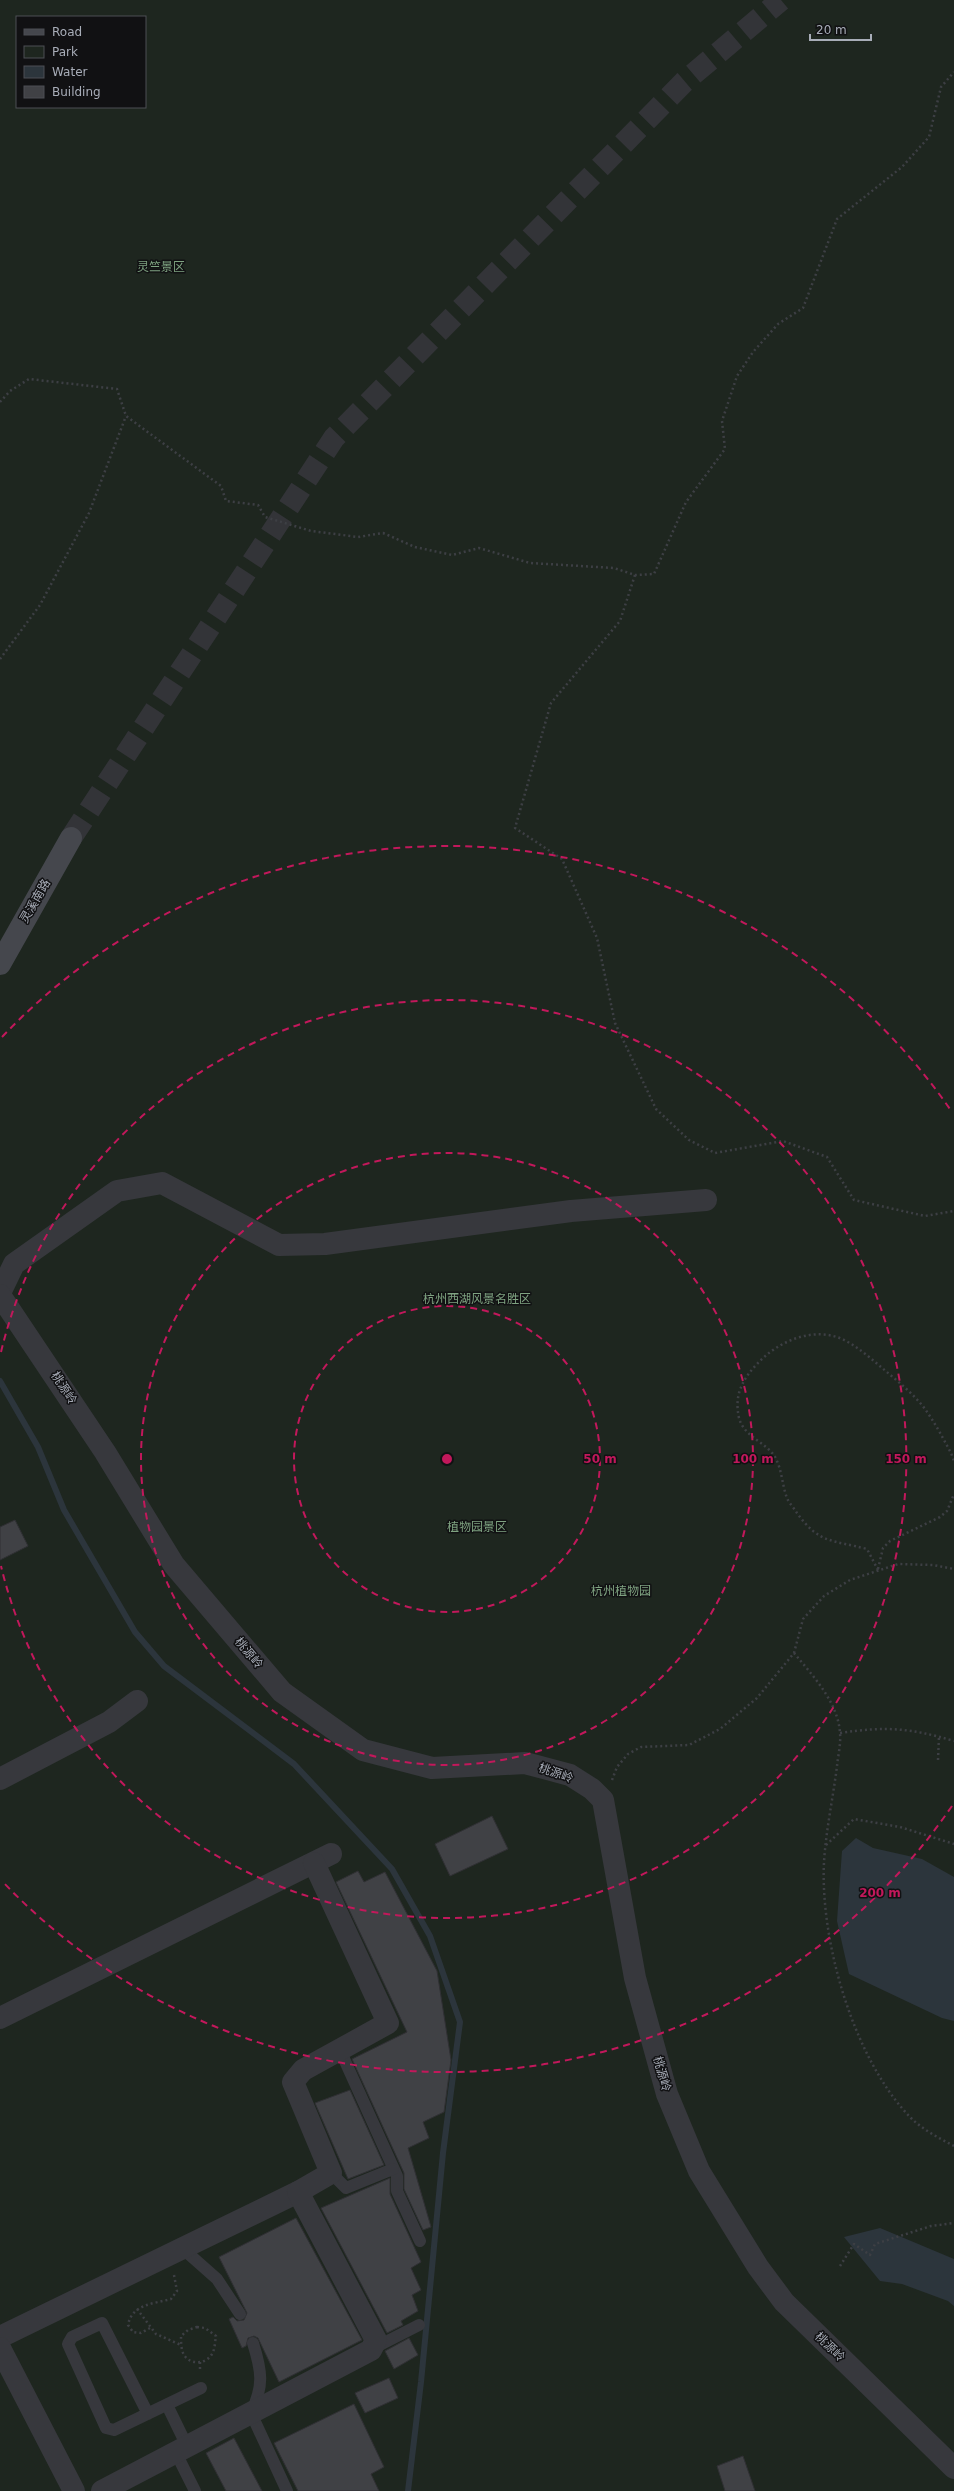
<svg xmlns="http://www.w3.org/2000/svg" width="954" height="2491" font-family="'DejaVu Sans','Noto Sans SC',sans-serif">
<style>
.green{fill:#1e261f;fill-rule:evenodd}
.water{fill:#2c353c}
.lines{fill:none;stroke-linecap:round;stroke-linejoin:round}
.stream{stroke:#2c353c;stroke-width:6}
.building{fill:#404145;stroke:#303034}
.secondary-tunnel{stroke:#333438;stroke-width:22;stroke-dasharray:22 11;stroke-linecap:butt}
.path{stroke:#3d3f44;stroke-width:2.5;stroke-dasharray:2 3;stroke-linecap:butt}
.lane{stroke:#37383d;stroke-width:12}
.street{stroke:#37383d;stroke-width:22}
.secondary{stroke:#45474d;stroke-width:22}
.ring{fill:none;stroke:#c2185b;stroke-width:2;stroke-dasharray:7 5}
.labels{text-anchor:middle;stroke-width:3;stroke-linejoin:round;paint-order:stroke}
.park-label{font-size:12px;fill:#7fa381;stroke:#111113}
.street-label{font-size:12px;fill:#a8adb8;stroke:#111113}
.centre{fill:#c2185b;stroke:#111113;stroke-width:2}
.ring-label{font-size:12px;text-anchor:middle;font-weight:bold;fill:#c2185b;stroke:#111113;stroke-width:3;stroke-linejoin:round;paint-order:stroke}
</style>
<rect width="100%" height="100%" fill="#161618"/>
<path class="green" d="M0,0H954V2491H0ZM17,17H145V107H17Z"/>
<g class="water">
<path d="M856,1838L873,1848L922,1859L954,1877V2021L942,2018L849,1974L837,1921L842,1851Z"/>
<path d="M880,2228L954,2259V2306L948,2301L902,2284L880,2281L844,2237Z"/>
</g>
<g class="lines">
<path class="stream" d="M0,1381L38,1447L64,1510L135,1632L164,1666L294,1764L392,1869L430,1936L460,2022L443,2153L421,2382L408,2491"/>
</g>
<g class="building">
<path d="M15,1520L28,1546L0,1560V1527Z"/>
<path d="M492,1816L508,1849L450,1876L435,1844Z"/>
<path d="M358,1871L364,1882L385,1872L437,1971L451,2060L444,2112L423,2122L429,2138L408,2148L431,2227L423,2230L404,2189V2173L352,2059L407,2032L336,1882Z"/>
<path d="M350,2090L384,2165L348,2179L315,2103Z"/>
<path d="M390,2178V2194L421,2262L411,2268L421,2290L412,2295L418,2311L401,2321L403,2325L387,2333L321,2208Z"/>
<path d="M296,2218L362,2340L279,2382L258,2338L254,2336L248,2338L246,2346L242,2348L229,2319L233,2317L237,2321L244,2320L247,2313L219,2257Z"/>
<path d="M409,2338L418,2355L394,2369L385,2351Z"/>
<path d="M389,2378L398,2398L365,2413L355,2393Z"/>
<path d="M354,2404L384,2467L371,2474L379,2491H298L274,2443Z"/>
<path d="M234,2438L262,2491H226L206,2453Z"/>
<path d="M743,2456L755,2491H725L717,2466Z"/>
</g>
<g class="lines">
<path class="secondary-tunnel" d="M71,838L334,438L684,82L781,0"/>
<g class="path">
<path d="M0,402L10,391L29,379L117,389L126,416L221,486L226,501L258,505L265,517L311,531L358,537L383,533L415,547L452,555L479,548L530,563L614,568L635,575L654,574L686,502L725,449L722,421L737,376L753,352L778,324L803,308L837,219L902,167L929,137L941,87L954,72"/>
<path d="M635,575L620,621L551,703L515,828L562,859L597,938L615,1023L656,1109L689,1140L715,1153L783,1141L827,1157L854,1200L925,1216L954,1211"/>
<path d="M0,659L40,605L89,513L126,416"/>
<path d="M878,1569L883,1548L890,1541L940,1517L947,1511L954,1494"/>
<path d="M878,1570L867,1549C833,1540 819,1544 797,1513C794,1508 789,1503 787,1498C782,1485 782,1469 775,1457C766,1442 744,1437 739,1418C734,1395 742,1380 757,1364C777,1342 812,1326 842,1339C857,1346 869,1357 881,1367C896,1380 913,1393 925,1409C935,1423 943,1438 951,1453L954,1461"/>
<path d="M794,1653C813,1676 838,1702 840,1733C841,1744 838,1756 837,1766C833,1798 826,1830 824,1862C820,1942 854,2060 911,2118C923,2130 939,2138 954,2146"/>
<path d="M840,1733C886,1726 910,1728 954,1741"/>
<path d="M938,1760L939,1736"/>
<path d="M612,1780L617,1767L628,1754L641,1747L689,1745L720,1729L757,1698L794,1653L803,1619L824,1596L850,1580L898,1564L933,1565L954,1569"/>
<path d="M826,1845L854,1819L900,1827L954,1844"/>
<path d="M840,2266L854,2244L870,2255L875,2244L931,2226L954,2223"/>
<path d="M137,2309L156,2334L181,2345"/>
<path d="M197,2327L205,2328L216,2336C215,2341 215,2348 213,2352C208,2364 191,2366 184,2355C181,2350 181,2342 181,2336L188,2330Z"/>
<path d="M150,2328L141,2333L133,2332L128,2325C132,2304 153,2304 171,2299L177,2291L174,2275"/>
<path d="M200,2362V2372"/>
</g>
<g class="lane">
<path d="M340,2050L397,2176V2191L420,2241"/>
<path d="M331,2173L346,2188L393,2169"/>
<path d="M182,2248L217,2279L240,2314"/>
<path d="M253,2343C262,2372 264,2385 251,2413L287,2491"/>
<path d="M372,2349L419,2325"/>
<path d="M167,2405L187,2446"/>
<path d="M148,2414L102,2323L72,2337L68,2344L106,2428L114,2430L201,2388"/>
<path d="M176,2453L195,2491"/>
</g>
<g class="street">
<path d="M0,1293L14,1264L117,1191L162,1183L279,1245L325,1244L571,1211L706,1200"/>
<path d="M0,1295L105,1452L174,1565L282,1692L363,1750L432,1768L525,1763L570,1775L592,1789L603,1800L635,1978L667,2094L699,2171L758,2267L784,2302L954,2468"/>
<path d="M0,1779L109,1722L137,1701"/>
<path d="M0,2018L331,1854"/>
<path d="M0,2337L298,2192"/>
<path d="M0,2348L74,2491"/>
<path d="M102,2491L371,2350L376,2340L298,2192L331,2173L293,2082L303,2070L388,2023L314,1863"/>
</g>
<path class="secondary" d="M0,964L71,838"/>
</g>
<g class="ring">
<circle cx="447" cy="1459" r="153"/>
<circle cx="447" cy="1459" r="306"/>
<path d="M1 1352A459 459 0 1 1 1 1566"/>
<path d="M952 1806A613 613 0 0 1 2 1881M2 1037A613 613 0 0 1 952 1112"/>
</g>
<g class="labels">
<g class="park-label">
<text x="161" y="271">灵竺景区</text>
<text x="477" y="1303">杭州西湖风景名胜区</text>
<text x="477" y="1531">植物园景区</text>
<text x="621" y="1595">杭州植物园</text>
</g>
<g class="street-label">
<text transform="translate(35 901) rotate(-60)" y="4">灵溪南路</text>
<text transform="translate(64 1388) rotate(57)" y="4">桃源岭</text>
<text transform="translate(249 1653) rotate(50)" y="4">桃源岭</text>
<text transform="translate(556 1773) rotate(19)" y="4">桃源岭</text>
<text transform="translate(662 2074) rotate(74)" y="4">桃源岭</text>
<text transform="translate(830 2347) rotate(44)" y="4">桃源岭</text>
</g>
</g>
<circle cx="447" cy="1459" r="6" class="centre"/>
<g class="ring-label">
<text x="600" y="1463">50 m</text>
<text x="753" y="1463">100 m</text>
<text x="906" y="1463">150 m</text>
<text x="880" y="1897">200 m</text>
</g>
<rect x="16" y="16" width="130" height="92" fill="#111113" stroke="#4d4f55"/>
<rect x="24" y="29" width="20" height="6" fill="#45474d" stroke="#4d4f55"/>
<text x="52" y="36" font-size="12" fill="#a8adb8">Road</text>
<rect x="24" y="46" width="20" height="12" fill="#1e261f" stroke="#4d4f55"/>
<text x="52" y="56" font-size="12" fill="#a8adb8">Park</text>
<rect x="24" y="66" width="20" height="12" fill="#2c353c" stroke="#4d4f55"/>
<text x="52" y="76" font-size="12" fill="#a8adb8">Water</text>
<rect x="24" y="86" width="20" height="12" fill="#404145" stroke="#4d4f55"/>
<text x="52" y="96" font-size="12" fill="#a8adb8">Building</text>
<path d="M810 34v6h61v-6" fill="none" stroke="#a8adb8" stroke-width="2"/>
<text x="816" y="34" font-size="12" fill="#a8adb8" stroke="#111113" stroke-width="3" paint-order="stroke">20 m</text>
</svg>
